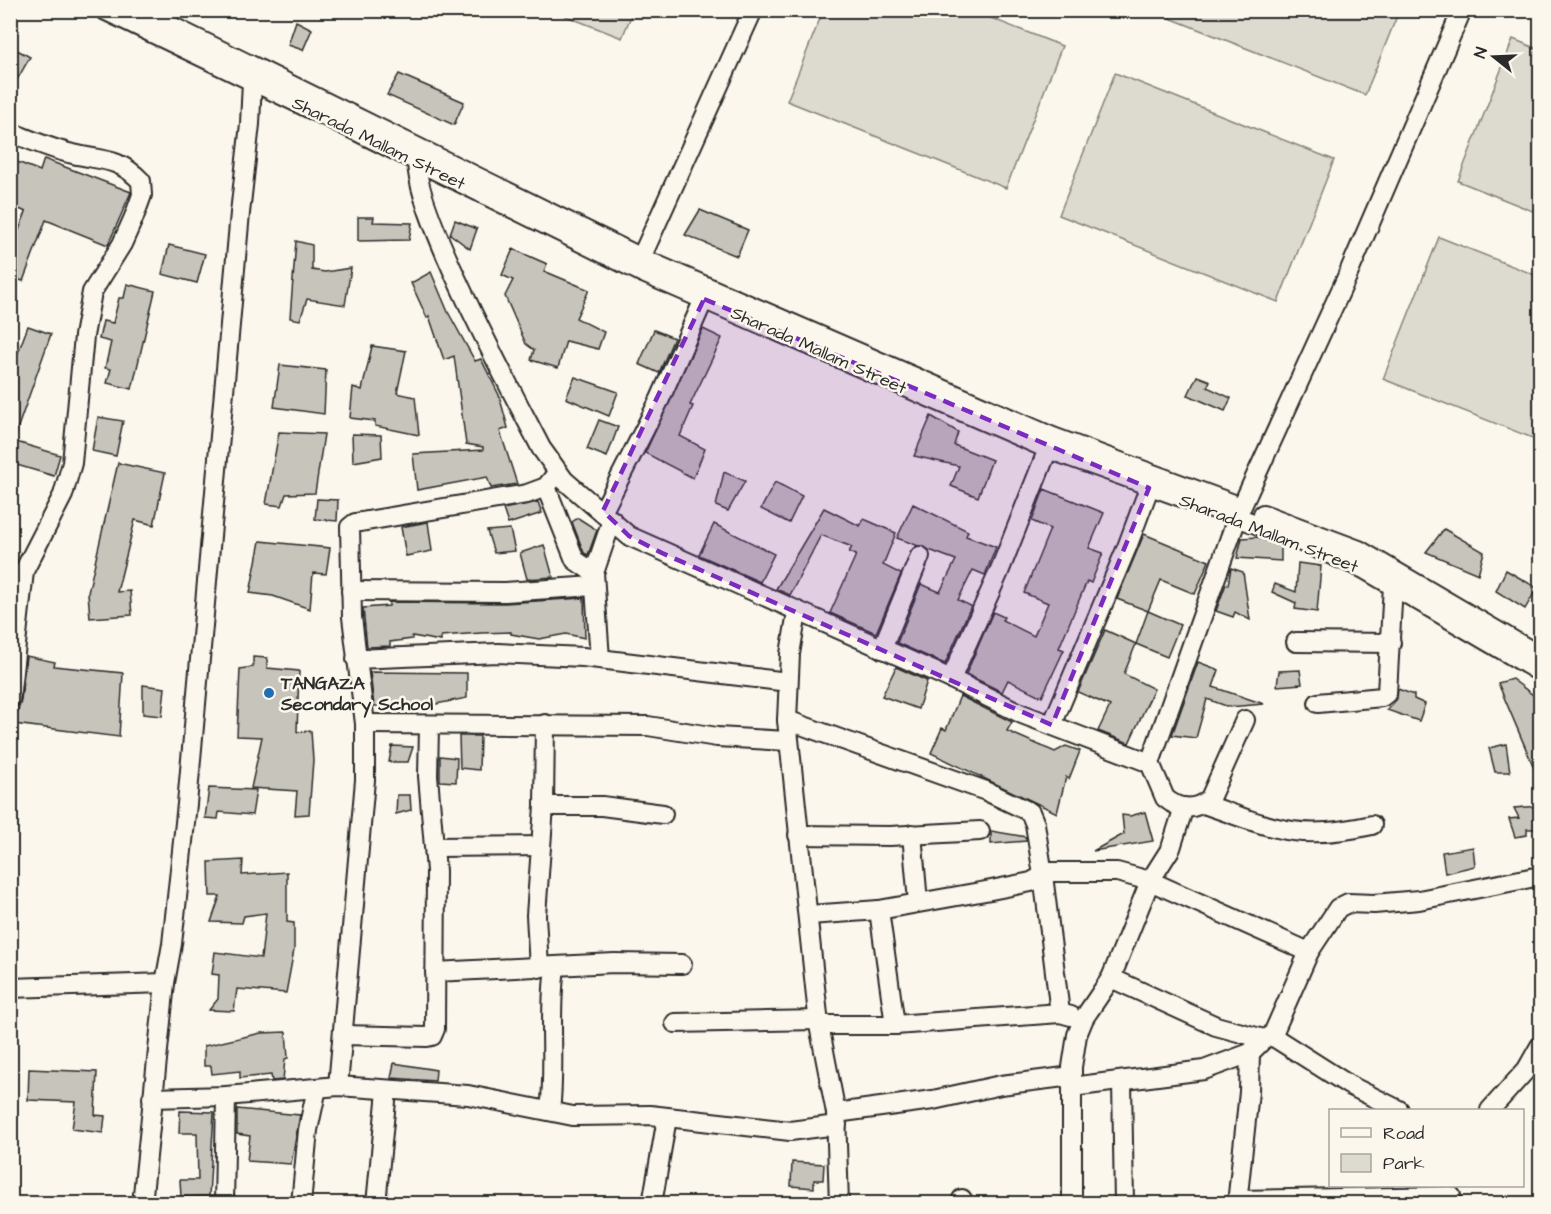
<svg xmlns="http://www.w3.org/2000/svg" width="1551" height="1214" font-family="'Architects Daughter',sans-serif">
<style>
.green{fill:#dddad0;stroke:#84827e;stroke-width:1.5}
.building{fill:#c7c4bc;stroke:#2b2b2b;stroke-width:1.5}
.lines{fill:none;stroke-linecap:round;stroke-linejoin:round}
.minor-casing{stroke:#2b2b2b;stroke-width:22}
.minor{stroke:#fbf7ec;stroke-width:18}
.marked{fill:#7b2cbf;fill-opacity:0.2;stroke:#7b2cbf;stroke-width:4.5;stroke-dasharray:12 8;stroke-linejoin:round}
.poi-dot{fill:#1f6fb2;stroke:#fbf7ec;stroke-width:2}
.labels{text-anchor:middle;stroke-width:5;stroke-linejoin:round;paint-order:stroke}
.street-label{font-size:18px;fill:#2b2b2b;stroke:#fbf7ec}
.poi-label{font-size:18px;font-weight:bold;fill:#2b2b2b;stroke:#fbf7ec;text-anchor:start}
</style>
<rect width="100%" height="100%" fill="#fbf7ec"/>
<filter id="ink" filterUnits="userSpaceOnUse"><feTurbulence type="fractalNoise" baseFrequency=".0167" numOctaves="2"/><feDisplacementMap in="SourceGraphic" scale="12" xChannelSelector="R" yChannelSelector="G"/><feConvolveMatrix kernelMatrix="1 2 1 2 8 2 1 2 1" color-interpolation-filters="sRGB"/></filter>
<g filter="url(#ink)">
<g class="green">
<path d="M553,11H633L622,38Z"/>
<path d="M823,11H973L1062,46L1006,188L787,101Z"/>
<path d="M1152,11H1399L1365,95Z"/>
<path d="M1513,39L1540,50V214L1458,181Z"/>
<path d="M1115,73L1334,160L1278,302L1059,215Z"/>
<path d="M1439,237L1540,277V441L1383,379Z"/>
</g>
<g class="building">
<path d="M296,21L312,29L303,50L288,45Z"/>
<path d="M10,46L30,57L10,92Z"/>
<path d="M399,74L464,102L454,125L387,95Z"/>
<path d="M10,159L40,171L44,159L131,192L108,245L46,220L23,281L10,277V253L26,212L10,205Z"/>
<path d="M700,210L748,230L737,256L685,235Z"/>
<path d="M358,217H374L373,222L412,223L409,240L358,241Z"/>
<path d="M455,220L477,229L470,249L450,234Z"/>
<path d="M296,241L312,245V270L325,272L351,268L345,305L307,299L300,320L290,318Z"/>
<path d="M169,245L205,254L197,283L162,274Z"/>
<path d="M513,249L547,264L544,271L589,290L576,318L604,332L598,349L566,341L558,368L531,360L534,350L526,344L505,296L513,280L502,275Z"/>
<path d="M431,272L448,312L475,361L481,359L499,395L508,428L500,431L517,484L491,488L487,477L417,490L413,454L483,450V447L466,444L454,356L444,360L429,316L427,318L411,283Z"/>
<path d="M127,284L155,291L132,389L107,383L111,369L105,368L111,342L99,339L103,321L113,323L119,298H124Z"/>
<path d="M28,326L51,334L13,441L60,455L54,476L10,463V374Z"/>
<path d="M703,329L722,338L690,405L693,406L680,436L705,449L693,478L645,453Z"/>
<path d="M654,330L674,338L659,373L639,364Z"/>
<path d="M372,346L406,351L397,393L415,397L419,435L375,426V421L350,418L353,387L362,390Z"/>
<path d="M280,365L326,370L324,414L274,407Z"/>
<path d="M1197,376L1210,381L1207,387L1231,398L1225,411L1188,395Z"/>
<path d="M575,377L618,392L609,416L566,398Z"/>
<path d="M931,416L958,432L954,445L992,460L978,497L951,486L959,466L914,456Z"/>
<path d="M98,417L123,421L116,456L92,451Z"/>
<path d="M599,420L618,427L607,457L587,449Z"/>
<path d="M279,432L324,434L315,493L286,494L282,506L266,504Z"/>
<path d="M352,434L381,435L382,457L353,462Z"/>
<path d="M118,463L165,473L154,525L135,520L117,592L130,591L132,615L90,618L88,593Z"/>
<path d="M724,472L745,481L728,511L716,506Z"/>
<path d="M775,482L802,496L789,523L761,509Z"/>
<path d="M1044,489L1104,513L1089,548L1103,553L1091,583L1087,581L1059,648L1064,650L1042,697L1008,680L1002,692L966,674L993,612L1004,617L1002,620L1034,636L1048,603L1024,593L1050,529L1032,521Z"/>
<path d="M317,499L338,500L337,521L315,519Z"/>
<path d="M538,502L542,513L508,524L503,509Z"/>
<path d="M913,504L968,531L966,536L996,547L985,575L973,570L958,600L971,606L945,664L897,643L921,584L940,592L956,560L897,538Z"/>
<path d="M824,508L860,526L864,519L896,533L883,565L901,574L876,633L830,613L856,555L849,552L852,547L821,535L790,595L776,589Z"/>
<path d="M578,518L597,530L588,555L584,553L572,522Z"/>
<path d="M428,522L432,551L406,556L401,527Z"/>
<path d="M714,524L774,554L760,582L699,555Z"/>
<path d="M510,529L515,551L494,553L487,531Z"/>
<path d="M1444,529L1484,552L1478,574L1426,552Z"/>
<path d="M1144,534L1209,561L1195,594L1161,580L1148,611L1117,599Z"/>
<path d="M1258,537L1281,546V561L1237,558L1242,538Z"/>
<path d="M260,541L330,548L326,574L313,573L310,609L273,596L250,593Z"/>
<path d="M544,545L553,577L527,579L520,553Z"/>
<path d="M1298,563L1321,566L1317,612L1295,609L1296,603L1272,592L1275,584L1296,592Z"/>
<path d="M1231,568L1243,572L1250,620L1235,612L1233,617L1216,611L1226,584L1228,585Z"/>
<path d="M1506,570L1537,588L1525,609L1496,591Z"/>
<path d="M584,598L585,638L566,634L539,639L511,634V632L481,633L441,636V641L412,636V639L390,642V646L367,647L363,608L389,606V602L505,603Z"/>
<path d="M1148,611L1180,625L1167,657L1136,644Z"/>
<path d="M1105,630L1136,644L1124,674L1154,689L1129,743L1098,731L1110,706L1078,692Z"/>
<path d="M26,656L55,662L54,666L123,673L119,737L14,724L21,700Z"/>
<path d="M253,657L267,658V668L299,671L297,732L311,731L313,760L309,814L295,815L297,791L251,788L262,737L237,736L240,669L253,667Z"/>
<path d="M1198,662L1219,670L1213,687L1264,704L1229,707L1207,699L1196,738L1172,735Z"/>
<path d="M896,667L927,681L918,709L882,696Z"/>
<path d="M1300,670L1302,684L1277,686L1279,671Z"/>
<path d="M370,672L467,673V698L426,706H374Z"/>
<path d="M1512,679L1533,695L1540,715V782L1498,683Z"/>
<path d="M143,685L165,688L162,716L143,714Z"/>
<path d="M1398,689L1414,695V699L1425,704L1419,721L1387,710L1397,699Z"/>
<path d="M960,696L1012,722L1007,731L1055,752L1066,746L1080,751L1069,779L1066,777L1057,813L931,753L942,728L946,730Z"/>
<path d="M459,736H480L479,770L460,768Z"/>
<path d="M1506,744L1510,772H1495L1489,748Z"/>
<path d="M392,746L413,747L408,762H389Z"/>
<path d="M440,756L457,758L456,782L440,781Z"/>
<path d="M209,788L256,790L252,815L219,812L218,819L205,818Z"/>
<path d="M397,795H410L411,810L396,814Z"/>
<path d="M1540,806V829H1527V835L1515,837L1509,819L1519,818L1514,808Z"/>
<path d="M1145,812L1153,841L1093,851L1124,834L1122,815L1130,816Z"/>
<path d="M991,831L1026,837V841L991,844Z"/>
<path d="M1473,847L1475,866L1445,873L1442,852Z"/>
<path d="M243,860L242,875L287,872V922L294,923V950L286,993L237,989L234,1011L209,1010L218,999L219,975L212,974L215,952L261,958L266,913L244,916L242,923L211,922L220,896H210L209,862Z"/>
<path d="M286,1032L288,1058L285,1059L283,1080L272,1081L271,1075L240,1078V1071L212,1074L211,1066H204V1046L261,1033Z"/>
<path d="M394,1063L436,1070L435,1081L391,1078Z"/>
<path d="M29,1069L97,1072L95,1115L105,1116L103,1133L72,1129L76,1102L28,1100Z"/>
<path d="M237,1109L300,1115L291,1164L247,1161L250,1136L237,1134Z"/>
<path d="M180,1111L214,1112L209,1196L181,1197L180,1180H198L197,1133H179Z"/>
<path d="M792,1162L824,1164L823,1180H814V1188L791,1186Z"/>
</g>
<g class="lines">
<defs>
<g id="minor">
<path d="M104,10L350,128L643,273L1048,449L1278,532L1364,569L1540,672"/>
<path d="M139,10L648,261L1053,437L1231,503"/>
<path d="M10,132C31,140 51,149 73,154C102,161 118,157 141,181L142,195L134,217L122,244L92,292L84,336L72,463L63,495L24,571L10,699"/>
<path d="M419,153C401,189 519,404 541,448L564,480L629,536L951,679L1022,714L1150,763"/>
<path d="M641,258L753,10"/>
<path d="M546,487L575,560L594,573"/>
<path d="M1242,506L1346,279L1462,10"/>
<path d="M603,511L660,399L704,299"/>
<path d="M1263,514L1359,550L1540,656"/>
<path d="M1237,518L1150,763L1165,798C1179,810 1196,811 1210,798L1245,720"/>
<path d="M351,591L505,592L594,586"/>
<path d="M797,612L790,654L787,720L819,1025L836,1113L839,1204"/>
<path d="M1296,642L1391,643"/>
<path d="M882,649L920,556"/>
<path d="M356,659L498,653L583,657L788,682"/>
<path d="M600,659L594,573L612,520"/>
<path d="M951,679L999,572L1048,449"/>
<path d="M1318,703L1382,697L1387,693L1393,585"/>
<path d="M787,720L986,791L1030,812L1035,824L1043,875L1060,1013"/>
<path d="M365,724L648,726L717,737L788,741"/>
<path d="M1052,725L1127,547L1149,488"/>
<path d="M1204,804C1273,828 1297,842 1372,825"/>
<path d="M544,806H602L663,814"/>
<path d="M912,834L918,902"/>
<path d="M798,835L890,836L980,831"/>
<path d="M435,847L541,846"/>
<path d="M879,910L895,1025"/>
<path d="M809,915L879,910L991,890L1031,882L1049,872H1117L1150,881L1309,952"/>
<path d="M539,968L536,915L544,806L545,724"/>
<path d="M435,972L614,963L682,964"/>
<path d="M1111,978L1216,1026L1264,1039"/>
<path d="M10,988L165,983"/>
<path d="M675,1023L818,1020"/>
<path d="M819,1025H895L1060,1013L1071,1016"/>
<path d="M343,1035L427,1037L432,1036L435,1029L436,871L428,776L429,727"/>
<path d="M1272,1036L1349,1085L1399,1110"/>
<path d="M1122,1081L1124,1204"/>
<path d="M338,1086L365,780V724L352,617L350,527L355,523L527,494L546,487L557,473"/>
<path d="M1072,1087L1204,1070L1250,1053L1264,1039L1272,1036L1309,952L1338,908L1348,903L1374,904L1419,900L1540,876"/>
<path d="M152,1098L226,1096L338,1086L468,1095L573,1116L650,1115L790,1131L837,1125"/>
<path d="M1490,1110L1527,1069L1540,1046"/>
<path d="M550,1111C556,1063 548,1016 555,968"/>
<path d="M836,1113L933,1100L1001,1085L1072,1076"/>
<path d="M962,1199V1204"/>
<path d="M1237,1200L1451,1196"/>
<path d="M142,1204L165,983L172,944L187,804L240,213L250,124L252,81L256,72"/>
<path d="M224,1204L226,1096"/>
<path d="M301,1204L308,1130L317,1088"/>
<path d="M376,1204L387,1091"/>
<path d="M652,1204L667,1118"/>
<path d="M1072,1204V1067L1077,1035L1084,1018L1111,978L1150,881L1171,848L1184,807"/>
<path d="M1237,1204L1249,1092L1250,1053"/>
</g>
</defs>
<use href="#minor" class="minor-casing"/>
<use href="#minor" class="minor"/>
</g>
</g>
<path class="marked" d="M704,299L1149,488L1052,725L662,553L629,536L603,511Z"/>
<circle class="poi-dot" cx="269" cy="693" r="6"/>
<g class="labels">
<g class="street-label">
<text transform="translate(379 143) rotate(26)" y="6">Sharada Mallam Street</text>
<text transform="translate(819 350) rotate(24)" y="6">Sharada Mallam Street</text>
<text transform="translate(1269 533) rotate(21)" y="6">Sharada Mallam Street</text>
</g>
<g class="poi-label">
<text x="281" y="689">TANGAZA<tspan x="281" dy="21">Secondary School</tspan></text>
</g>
</g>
<rect width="1551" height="1214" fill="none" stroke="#fbf7ec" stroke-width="36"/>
<rect x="18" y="18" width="1515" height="1178" fill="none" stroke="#2b2b2b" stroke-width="2" filter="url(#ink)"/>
<rect x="1329" y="1109" width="195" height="78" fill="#fbf7ec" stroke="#a8a59f" stroke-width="1.5"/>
<rect x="1341" y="1128" width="30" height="9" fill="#fbf7ec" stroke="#a8a59f" stroke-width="1.5"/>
<text x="1383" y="1139" font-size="18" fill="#2b2b2b">Road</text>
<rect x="1341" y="1154" width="30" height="18" fill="#dddad0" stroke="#a8a59f" stroke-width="1.5"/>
<text x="1383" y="1169" font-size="18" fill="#2b2b2b">Park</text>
<g transform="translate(1494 57) rotate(288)" stroke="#fbf7ec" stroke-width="4.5" paint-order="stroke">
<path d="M0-4.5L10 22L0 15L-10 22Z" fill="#2b2b2b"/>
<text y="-9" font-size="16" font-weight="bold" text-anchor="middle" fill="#2b2b2b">N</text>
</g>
</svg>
